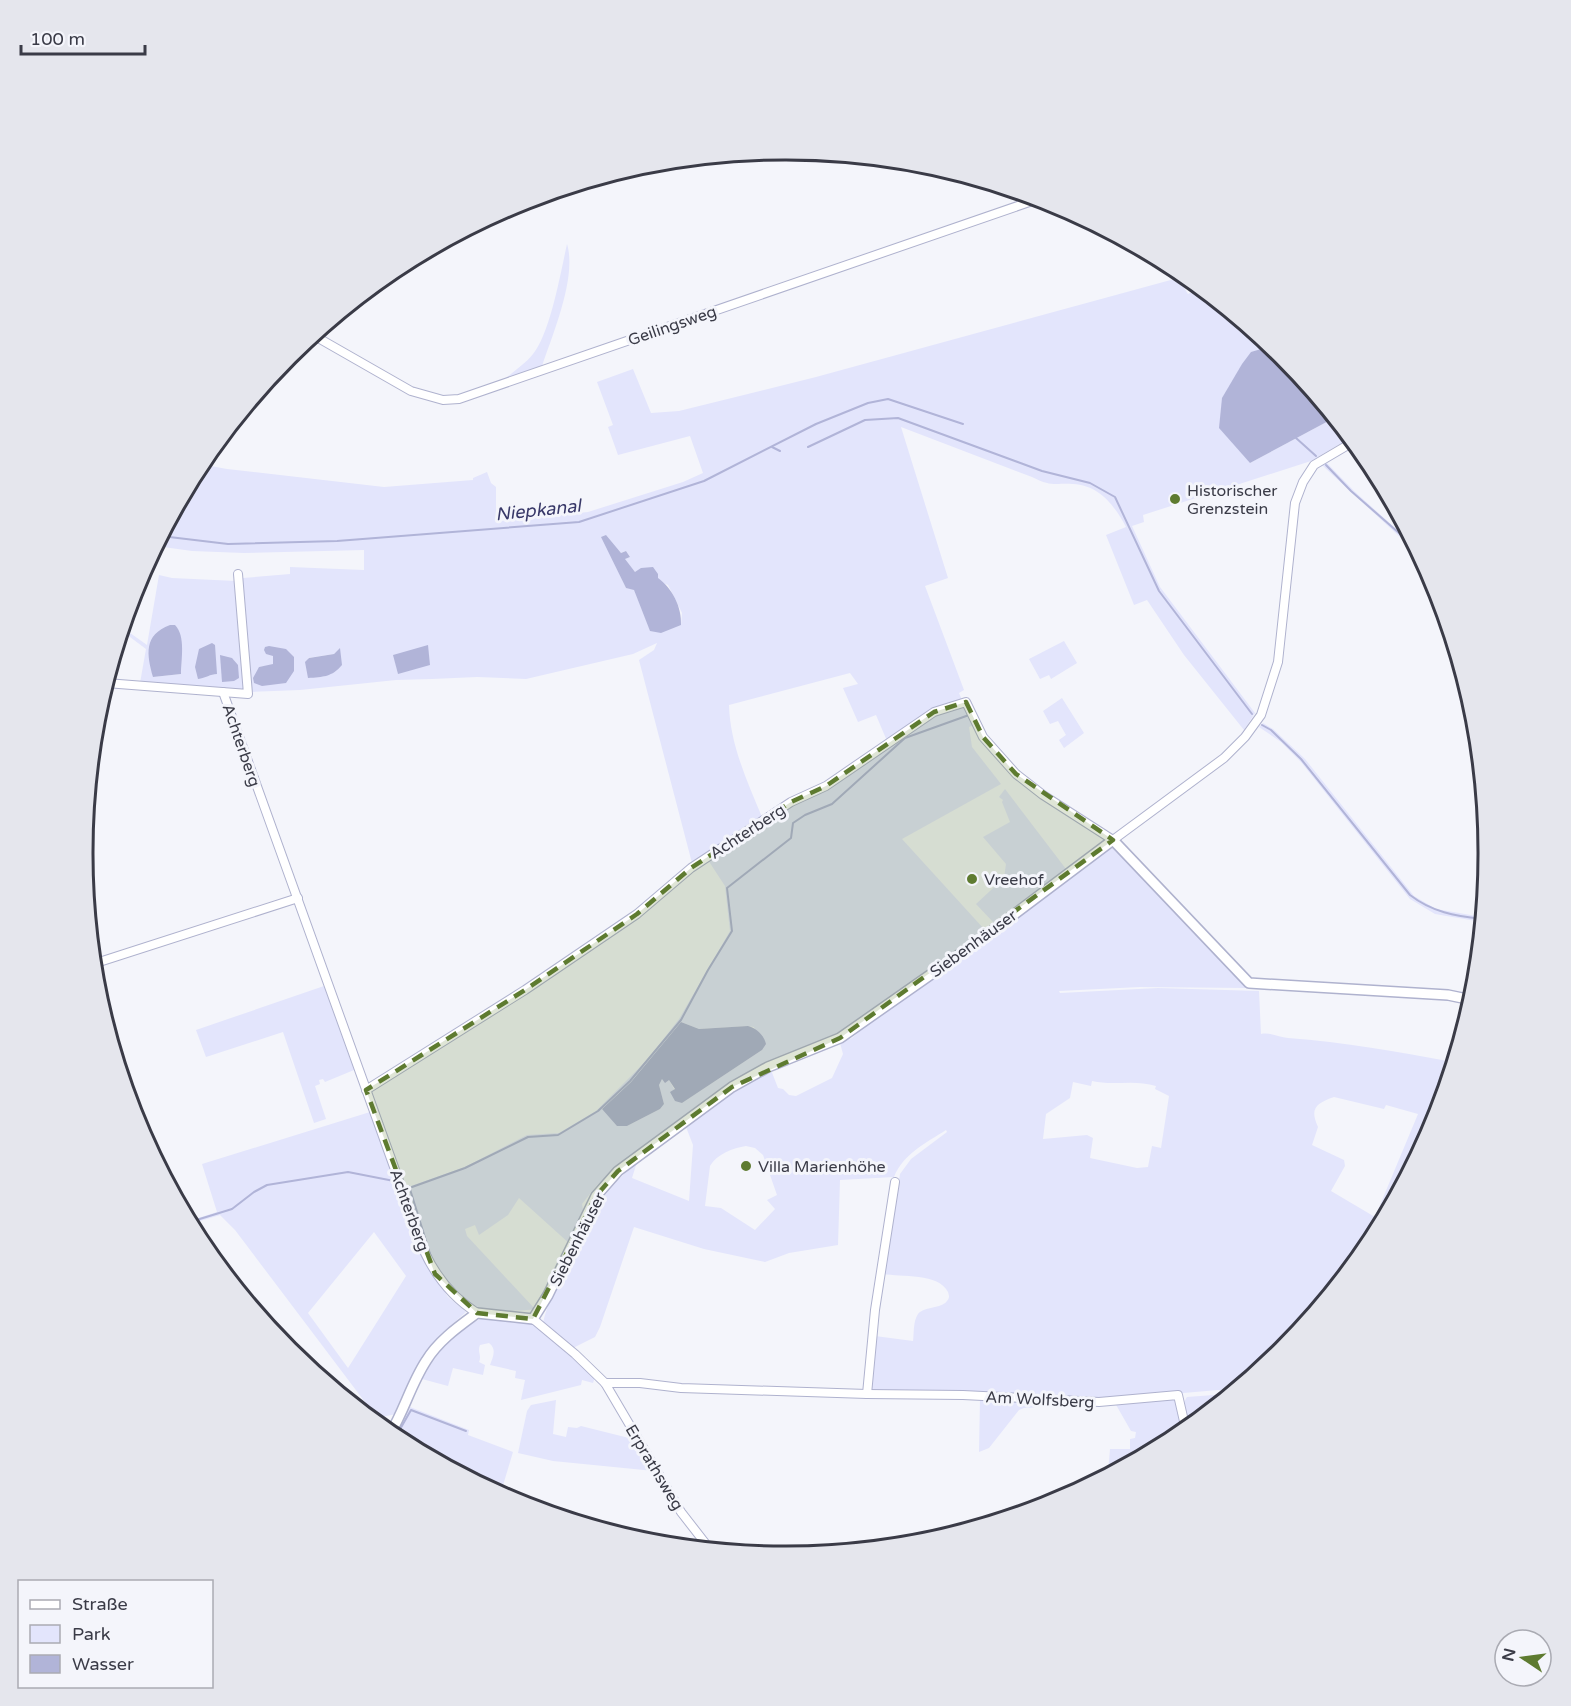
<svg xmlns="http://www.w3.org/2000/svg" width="1571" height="1706" font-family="'Varela Round',sans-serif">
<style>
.green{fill:#e3e5fc;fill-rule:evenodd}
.water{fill:#b1b4d8}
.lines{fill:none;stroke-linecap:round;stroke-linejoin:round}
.stream{stroke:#b1b4d8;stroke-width:2}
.minor-casing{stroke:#afb2ce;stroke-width:10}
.tertiary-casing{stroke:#afb2ce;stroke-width:12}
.minor{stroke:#fff;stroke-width:8}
.tertiary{stroke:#fff;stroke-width:9}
.marked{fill:#5e7b30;fill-opacity:0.2;stroke:#5e7b30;stroke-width:4.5;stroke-dasharray:12 8;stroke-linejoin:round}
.poi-dot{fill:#5e7b30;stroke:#f4f5fb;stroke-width:2}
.labels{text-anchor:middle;stroke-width:6;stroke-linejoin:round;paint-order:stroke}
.street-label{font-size:16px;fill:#3a3b47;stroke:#f4f5fb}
.poi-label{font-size:16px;fill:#3a3b47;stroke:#f4f5fb;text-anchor:start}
.water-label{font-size:18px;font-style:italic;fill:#383868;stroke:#f4f5fb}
.rim{fill:none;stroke:#3a3b47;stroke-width:3}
</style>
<rect width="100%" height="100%" fill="#f4f5fb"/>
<g class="green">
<path d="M567,244C577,277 553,333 542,366L505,379C514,371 526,363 533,354C550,334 561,271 567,244Z"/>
<path d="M1178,278L1188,294L1200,288L1271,346L1251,353L1250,463L1334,418L1350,438L1311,461L1143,515L1144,522L1132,526L1160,587L1255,713L1244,730L1184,655L1147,600L1134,605L1106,535L1126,527C1115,506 1099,485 1073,484C1054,483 1052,487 1032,477L901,427L948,578L925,586L964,690L959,693L962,700C934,707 911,725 887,741L876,715L858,722L843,688L858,684L850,673L729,705C730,744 747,781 762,817L692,863L639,660L654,650L657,643L633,654L526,679L477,677L432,679L396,680L300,690L250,692L241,581L243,578L290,574V567L364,570V550L244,553L192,551L156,546L200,464L227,469L384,487L473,480V478L487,472L491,483L496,487V509L500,521L588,512L683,482L703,473L690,436L618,455L608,427L613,425L597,382L633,369L651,413L679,411L816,377ZM602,537L621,553L626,551L630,557L624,559L635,572L668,585L682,613L681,625L650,630L634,589L626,588ZM340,649L324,677L308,658L334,654ZM273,656L286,683L259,667L273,665Z"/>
<path d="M1326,462L1354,491L1414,545L1417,551L1413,549L1322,465Z"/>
<path d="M159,575L172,578L236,581L245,687L241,691L140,683L146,649L122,631L123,628L147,645ZM181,637V674L153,677Z"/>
<path d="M1064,641L1077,663L1051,679L1049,675L1040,679L1029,659Z"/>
<path d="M1062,698L1084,733L1064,748L1059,740L1066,735L1058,721L1050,724L1043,711Z"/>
<path d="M966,705L974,725L969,727L972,747L1001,784L902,839L984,929L846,1029L768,1064L628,1160L597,1185L582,1204L584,1216L570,1244L519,1198L508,1215L479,1235L475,1225L465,1229L467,1236L535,1309C523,1311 487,1312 476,1309C471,1307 465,1300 461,1297C428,1270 421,1226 408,1187L465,1167L527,1135L559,1133L596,1111L648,1059L679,1019L730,931L725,886L708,860L787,808L827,788L941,711ZM681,1022L699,1029L748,1026L754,1027L762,1050L682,1103L669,1080L662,1079L659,1085L664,1104L660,1109L627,1126L602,1109L631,1082Z"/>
<path d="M1263,723L1273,729L1305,759L1414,896L1436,909L1482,917V922L1435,914L1410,899L1301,762L1281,742L1259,727Z"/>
<path d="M1005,789L1066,869L993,922L976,904L1004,878L1006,864L983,837L1010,822L1002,802L1003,800L999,797Z"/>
<path d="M1113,848L1119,849L1246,988L1140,987L1059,991L1060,993L1158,988L1259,991L1261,1034C1270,1032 1279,1037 1288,1038C1344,1042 1398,1052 1453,1062L1435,1122L1370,1244L1282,1350L1232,1392L1218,1390L1103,1400L869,1392L875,1336L913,1341C914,1334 913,1321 918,1314C925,1306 941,1309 947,1301C950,1297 949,1296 948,1292C939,1273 901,1277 883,1274L900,1174L911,1159L947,1132L946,1130C926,1143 903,1154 894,1177L840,1180L838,1245L789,1253L765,1262L704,1249L634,1227L600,1327L595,1337L573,1348L543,1323C546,1308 553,1294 559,1280C578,1233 598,1196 637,1162L632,1178L689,1201L693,1145L686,1127L733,1091L771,1070L778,1088L783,1089L789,1095L796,1096L832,1078L843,1054L840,1043L852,1038L872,1020L1109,849ZM1092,1081C1114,1086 1134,1079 1156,1086L1155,1089L1169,1096L1161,1148L1152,1146L1148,1167L1137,1168L1090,1158L1093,1138L1087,1135L1043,1139L1046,1114L1070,1098L1073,1082L1091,1086ZM1334,1097L1384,1109L1386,1105L1418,1114L1375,1217L1331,1191L1345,1166L1344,1160L1312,1145L1318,1127C1309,1108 1317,1103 1334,1097ZM746,1146L755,1148L763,1155L777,1195L767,1200L775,1209L755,1230L721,1208L705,1206L710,1166C717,1154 733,1148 746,1146Z"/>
<path d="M324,986L354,1070L325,1082L323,1079L319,1080L320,1084L315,1086L326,1119L314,1123L283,1032L206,1057L196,1030Z"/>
<path d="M370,1112L428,1268L448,1297L466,1312L441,1334L422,1359L396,1414L377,1418L235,1230L220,1215L190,1224L189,1221L217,1212L202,1164ZM374,1232L406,1276L348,1368L308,1313Z"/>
<path d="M485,1317L532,1323L535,1325L595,1377L593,1383L582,1380L581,1385L521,1400L525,1380L515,1378L516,1371L490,1365C493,1357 497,1349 489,1343L480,1345C477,1352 482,1356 479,1362L485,1365L483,1375L453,1368L448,1386L422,1379C440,1348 451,1331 485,1317Z"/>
<path d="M1214,1395L1226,1396L1189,1427L1184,1402L1187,1397Z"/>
<path d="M980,1399L1077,1405L1024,1408L1019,1410L989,1448L979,1452Z"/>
<path d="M1176,1399L1184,1431L1176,1438L1108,1474L1110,1449H1130V1439L1135,1438L1136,1432L1131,1431L1115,1403Z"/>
<path d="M556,1400L553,1434L566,1437L568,1427L577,1428L581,1426L637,1440L654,1471L553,1461L518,1453L527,1411L531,1405Z"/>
<path d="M410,1407L469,1430L468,1435L513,1452L501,1492L494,1490L394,1436Z"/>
</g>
<g class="water">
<path d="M1271,346L1283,356L1334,418L1250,463L1219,428L1222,398L1242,364L1251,352Z"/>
<path d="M606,535L621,553L626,551L630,557L625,559L635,572L641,568L653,567L658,574V578C672,588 682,607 681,625L661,633L650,631L634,590L626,588L601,537Z"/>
<path d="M170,625H175C186,636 181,660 181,674L153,677C147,655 143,635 170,625Z"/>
<path d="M212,643L215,645L217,674C210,674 206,678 198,679L195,667L199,649Z"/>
<path d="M428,645L430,665L398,674L393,655Z"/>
<path d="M269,646L286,649L294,657V671L286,683L262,686L254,683L253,678L259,667L273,664V656L266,654L264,650L265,647Z"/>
<path d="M340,648L342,665C332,677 323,677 308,678L305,662L309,658L334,654Z"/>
<path d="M220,655L232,658L238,665L239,678L234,681L222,682Z"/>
<path d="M681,1022L699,1029L748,1026C756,1028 764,1035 766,1044L762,1050L682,1103L675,1101L670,1092L675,1089L669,1080L665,1083L662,1079L659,1085L664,1104L660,1109L627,1126H617L602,1109L631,1082Z"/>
</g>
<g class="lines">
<g class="stream">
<path d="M1296,438L1316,456"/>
<path d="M772,447L780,451"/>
<path d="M808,447L865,420L898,418L1042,471L1090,483L1115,497L1159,591L1252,714"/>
<path d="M1326,465L1351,491L1415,547"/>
<path d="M161,536L228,544L337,541L579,522L704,481L816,424L868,403L888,399L963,424"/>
<path d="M1262,725L1271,730L1301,759L1410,895C1432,912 1455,916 1482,919"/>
<path d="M409,1186L431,1257"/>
<path d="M412,1187L465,1168L528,1137L558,1135L598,1111L630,1081L681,1020L708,970L732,931L727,888L791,838L793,823L805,815L832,804L905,738L969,715"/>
<path d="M190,1222L232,1209L254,1192L267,1185L348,1172L394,1181"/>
<path d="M455,1291L476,1308"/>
<path d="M395,1438L411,1410L466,1431"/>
</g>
<defs>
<g id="minor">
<path d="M313,335L411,391L443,400L459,399L1038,199"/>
<path d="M106,683L248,694L238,574"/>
<path d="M223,692L425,1253C437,1278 453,1298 477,1313"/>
<path d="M93,964L298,898"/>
<path d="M366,1090L525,990L637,914L691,868L791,802L826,786L934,712L966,702L983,737L1016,774L1043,795L1113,840L1224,758L1245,737L1261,715L1278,662L1295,503L1303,482L1314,465L1353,442"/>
<path d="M533,1319L575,1354L605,1383L681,1512L709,1548"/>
<path d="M605,1383H640L681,1388L867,1394L963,1395L1099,1402L1178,1395L1186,1430"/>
<path d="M867,1394L875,1310L895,1182"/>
</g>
<path id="tertiary" d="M390,1434C404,1411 411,1384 426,1361C438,1341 458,1327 477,1313L533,1319L548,1295L596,1196L618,1171L732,1087L768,1067L840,1038L980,940L1113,840L1249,983L1448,995L1472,1000"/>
</defs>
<use href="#minor" class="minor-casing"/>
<use href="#tertiary" class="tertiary-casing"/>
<use href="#minor" class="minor"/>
<use href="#tertiary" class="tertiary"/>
</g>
<path class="marked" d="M966,702L983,737L1016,774L1113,840L840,1038L732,1087L618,1171L596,1196L533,1319L477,1313L435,1274L366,1090L525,990L637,914L691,868L791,802L826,786L934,712Z"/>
<g class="poi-dot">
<circle cx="1175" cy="499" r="6"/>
<circle cx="972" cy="879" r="6"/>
<circle cx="746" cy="1166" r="6"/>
</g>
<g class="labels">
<g class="street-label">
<text transform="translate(672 325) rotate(-19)" y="6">Geilingsweg</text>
<text transform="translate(242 745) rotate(71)" y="6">Achterberg</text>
<text transform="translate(747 831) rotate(-33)" y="6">Achterberg</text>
<text transform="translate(973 943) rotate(-36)" y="6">Siebenhäuser</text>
<text transform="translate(410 1210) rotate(70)" y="6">Achterberg</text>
<text transform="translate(577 1239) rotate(-63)" y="6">Siebenhäuser</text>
<text transform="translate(1040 1399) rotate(3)" y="6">Am Wolfsberg</text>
<text transform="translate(655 1467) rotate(59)" y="6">Erprathsweg</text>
</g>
<g class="poi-label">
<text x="1187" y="496">Historischer<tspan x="1187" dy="18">Grenzstein</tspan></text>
<text x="984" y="885">Vreehof</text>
<text x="758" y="1172">Villa Marienhöhe</text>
</g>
<g class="water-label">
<text transform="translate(538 510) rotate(-6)" y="6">Niepkanal</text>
</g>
</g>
<path d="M0 0H1571V1706H0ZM785 160H786A692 692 0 0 1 1478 852V854A692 692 0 0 1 786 1546H785A692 692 0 0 1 93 854V852A692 692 0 0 1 785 160Z" fill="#e5e6ed" fill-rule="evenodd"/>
<path class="rim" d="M785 160H786A692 692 0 0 1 1478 852V854A692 692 0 0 1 786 1546H785A692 692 0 0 1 93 854V852A692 692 0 0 1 785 160Z"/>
<rect x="18" y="1580" width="195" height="108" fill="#f4f5fb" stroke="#aaabb3" stroke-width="1.5"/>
<rect x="30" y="1600" width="30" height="9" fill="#ffffff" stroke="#aaabb3" stroke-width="1.5"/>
<text x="72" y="1610" font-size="18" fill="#3a3b47">Straße</text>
<rect x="30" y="1625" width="30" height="18" fill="#e3e5fc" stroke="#aaabb3" stroke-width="1.5"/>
<text x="72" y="1640" font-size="18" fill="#3a3b47">Park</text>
<rect x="30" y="1655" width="30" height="18" fill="#b1b4d8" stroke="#aaabb3" stroke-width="1.5"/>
<text x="72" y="1670" font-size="18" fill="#3a3b47">Wasser</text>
<g transform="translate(1523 1658) rotate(283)"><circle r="28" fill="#f4f5fb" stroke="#aaabb3" stroke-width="1.5"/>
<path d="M0-4.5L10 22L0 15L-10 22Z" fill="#5e7b30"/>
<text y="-9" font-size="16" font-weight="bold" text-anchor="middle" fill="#3a3b47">N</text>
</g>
<path d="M21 45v9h124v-9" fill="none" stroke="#3a3b47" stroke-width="3"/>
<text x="30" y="45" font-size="18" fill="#3a3b47" stroke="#f4f5fb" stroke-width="4.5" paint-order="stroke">100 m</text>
</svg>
